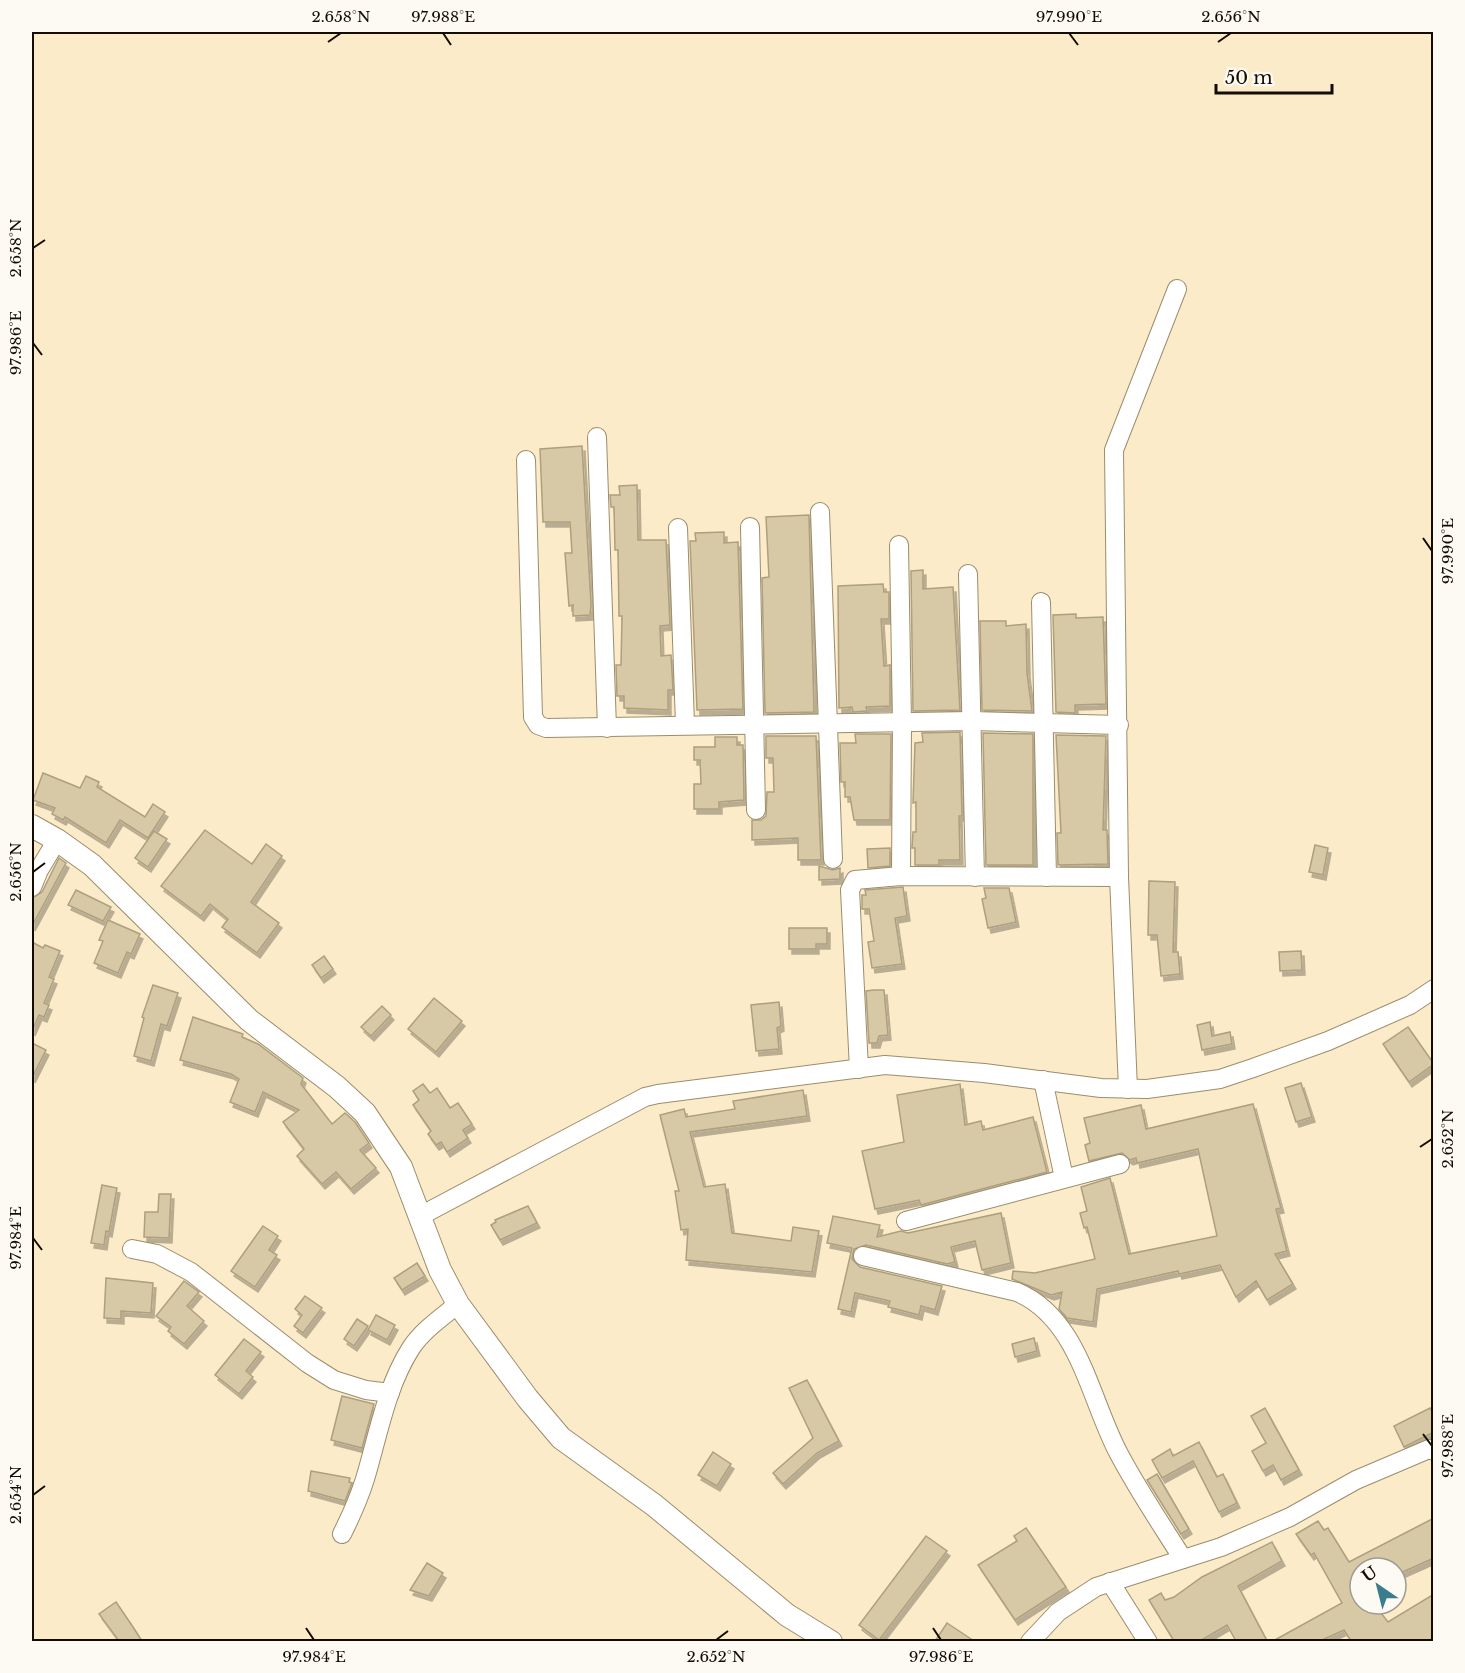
<svg xmlns="http://www.w3.org/2000/svg" width="1465" height="1673" font-family="'Libre Baskerville',serif">
<style>
.building{fill:#d8c9a6;stroke:#ae9f7e;stroke-width:1.5;filter:url(#shadow)}
.lines{fill:none;stroke-linecap:round;stroke-linejoin:round}
.minor-casing{stroke:#9b8d6c;stroke-width:20}
.tertiary-casing{stroke:#9b8d6c;stroke-width:24}
.minor{stroke:#fff;stroke-width:18}
.tertiary{stroke:#fff;stroke-width:22}
.ticks{fill:none;stroke:#120c02;stroke-width:2}
.neatline{fill:none;stroke:#120c02;stroke-width:2}
.ticks-label{font-size:15px;text-anchor:middle;fill:#120c02}
</style>
<defs>
<filter id="shadow"><feDropShadow dx="3" dy="5" stdDeviation="0" flood-color="#0004"/></filter>
</defs>
<rect width="100%" height="100%" fill="#fbebc8"/>
<g class="building">
<path d="M582,446L591,604L590,615L573,616V605L569,606L565,553H572L570,522H543L540,449Z"/>
<path d="M637,485L638,540H666L670,625L660,626L661,656L671,655L673,690H668V710L624,708V696H617L616,665H621L622,616H619L618,550H615L614,507H611L610,495H620L619,486Z"/>
<path d="M809,515L814,712L765,713L762,578L769,577L766,517Z"/>
<path d="M724,532V543L738,542L743,709L697,710L690,541H696L695,533Z"/>
<path d="M923,570V589L953,587L960,710L913,711L911,571Z"/>
<path d="M883,584L884,592H889V619H881L884,666L890,665V706L866,707L867,711L853,712L852,707L839,708L838,586Z"/>
<path d="M1076,614V618L1103,617L1106,704L1075,705V713L1056,712L1053,615Z"/>
<path d="M980,621H1006V626L1026,624L1027,673L1032,711L982,710Z"/>
<path d="M960,732L962,816H959L960,860H939V865H915V848H912L913,832H916V802L913,803L915,743L923,742L922,733Z"/>
<path d="M983,733L1033,734V865H986Z"/>
<path d="M855,734H891L890,820H854L850,797H845V782H841L840,743H856Z"/>
<path d="M1056,735L1106,736L1103,830H1107L1108,864L1058,865L1057,833H1061Z"/>
<path d="M766,736H816L821,860H798V838L752,840V820H761L766,816L767,792H774L773,758H766Z"/>
<path d="M715,737H737V745H743L744,800L719,802V809H694V784H701L700,760H694V747H715Z"/>
<path d="M43,773L80,788L86,776L99,782L97,787L145,817L153,804L165,812L148,838L120,820L106,843L65,817L63,820L52,814L55,808L33,800Z"/>
<path d="M205,830L252,864L266,844L282,856L251,902L279,923L257,953L222,927L228,919L210,904L201,916L161,886Z"/>
<path d="M154,831L167,839L148,867L135,858Z"/>
<path d="M1315,845L1328,848L1323,875L1309,872Z"/>
<path d="M890,848V866L868,868L867,849Z"/>
<path d="M59,858L66,863L32,926V898L42,892Z"/>
<path d="M819,866L833,870L840,868V879L819,880Z"/>
<path d="M1149,881L1175,882L1173,952H1178L1180,974L1161,976L1157,935H1148Z"/>
<path d="M903,887L907,916L895,918L902,964L872,968L868,942L874,941L869,909H862V895H866L865,890Z"/>
<path d="M984,888H1009L1016,922L988,928L982,899L986,898Z"/>
<path d="M76,890L111,907L103,921L68,905Z"/>
<path d="M108,920L140,934L131,954L127,952L118,973L94,963L103,941L99,940Z"/>
<path d="M789,928H827V944H816V949H789Z"/>
<path d="M32,942L43,948L45,945L60,951L49,977L54,979L44,1003L49,1005L44,1017L39,1015L32,1031Z"/>
<path d="M1301,951L1302,970L1280,971L1279,952Z"/>
<path d="M324,956L333,969L321,978L312,965Z"/>
<path d="M153,985L178,993L167,1026L161,1024L151,1061L134,1056L144,1018L142,1017Z"/>
<path d="M874,990H884L888,1035L879,1036L877,1043H869L866,991Z"/>
<path d="M434,998L462,1021L436,1052L408,1029Z"/>
<path d="M779,1002L781,1026L777,1028L779,1049L756,1051L751,1005Z"/>
<path d="M382,1006L391,1015L371,1036L361,1027Z"/>
<path d="M193,1017L243,1034L242,1037L258,1044L303,1078L301,1084L332,1124L345,1113L355,1122L369,1143L360,1150L376,1168L351,1189L336,1172L322,1184L297,1156L304,1149L283,1122L299,1110L263,1092L255,1112L230,1102L239,1079L231,1074L180,1060Z"/>
<path d="M1210,1022L1212,1036L1230,1032L1232,1044L1202,1050L1197,1025Z"/>
<path d="M1408,1027L1434,1064L1409,1082L1383,1044Z"/>
<path d="M32,1043L46,1050L32,1078Z"/>
<path d="M1301,1083L1312,1117L1296,1122L1285,1088Z"/>
<path d="M423,1084L430,1093L437,1088L450,1108L458,1103L472,1124L463,1130L468,1138L447,1152L441,1142L436,1145L428,1134L431,1131L413,1105L419,1100L413,1091Z"/>
<path d="M960,1084L965,1125L981,1121L983,1130L1033,1117L1047,1172L921,1205L919,1200L875,1209L862,1151L904,1142L897,1095Z"/>
<path d="M803,1090L807,1116L690,1132L704,1187L725,1184L732,1233L791,1241L793,1227L819,1231L812,1272L686,1260L688,1229L681,1230L675,1191H679L660,1115L684,1109L686,1117L735,1109L733,1101Z"/>
<path d="M1253,1104L1281,1208L1276,1209L1287,1251L1275,1254L1293,1284L1267,1300L1256,1281L1236,1297L1220,1265L1179,1274L1178,1271L1097,1289L1093,1322L1067,1318L1059,1309L1062,1292L1051,1295L1012,1279L1013,1271L1035,1273L1095,1259L1087,1227L1084,1228L1080,1213L1087,1211L1081,1187L1110,1178L1129,1254L1217,1236L1198,1149L1137,1163L1136,1158L1130,1160L1122,1153L1089,1161L1085,1145L1090,1143L1084,1118L1141,1105L1146,1129Z"/>
<path d="M102,1185L117,1188L109,1232L106,1231L104,1245L91,1243Z"/>
<path d="M159,1194H171L169,1238L144,1237L145,1212H158Z"/>
<path d="M528,1206L537,1223L500,1240L491,1225L496,1222L495,1220Z"/>
<path d="M1001,1213L1011,1263L982,1270L975,1241L951,1247L955,1262L947,1264L866,1245L854,1249L852,1259L860,1267L942,1286L935,1310L921,1306L919,1315L888,1307L890,1301L855,1293L851,1312L838,1309L852,1248L827,1243L833,1216L880,1225L877,1237L901,1231L908,1233Z"/>
<path d="M263,1226L278,1236L269,1250L277,1255L255,1287L231,1271Z"/>
<path d="M417,1263L425,1276L402,1290L394,1278Z"/>
<path d="M106,1278L153,1283L151,1313L121,1311V1319L104,1318Z"/>
<path d="M184,1281L199,1292L187,1306L204,1321L184,1344L168,1331L171,1327L156,1316Z"/>
<path d="M305,1296L322,1308L303,1333L294,1326L302,1315L295,1309Z"/>
<path d="M376,1315L395,1325L387,1340L368,1330Z"/>
<path d="M357,1319L368,1326L354,1346L344,1339Z"/>
<path d="M1034,1338L1037,1351L1015,1357L1012,1344Z"/>
<path d="M244,1339L261,1352L246,1371L253,1377L239,1394L215,1375Z"/>
<path d="M807,1380L839,1441L817,1453L783,1484L773,1473L813,1438L789,1388Z"/>
<path d="M342,1396L374,1404L362,1448L331,1440Z"/>
<path d="M1265,1408L1299,1470L1281,1480L1273,1465L1263,1471L1252,1451L1266,1443L1251,1416Z"/>
<path d="M1430,1408L1434,1414V1432L1404,1447L1394,1426Z"/>
<path d="M1199,1442L1217,1477L1223,1474L1237,1503L1219,1512L1193,1461L1162,1478L1152,1460L1170,1449L1173,1456Z"/>
<path d="M713,1452L731,1464L717,1486L698,1475Z"/>
<path d="M311,1471L350,1478L349,1482L352,1483L345,1501L308,1491Z"/>
<path d="M1157,1474L1189,1529L1181,1534L1147,1480Z"/>
<path d="M1434,1518V1558L1396,1575V1568H1360V1604H1374L1388,1622L1434,1594V1641H1351L1344,1630L1320,1641H1273L1342,1603L1314,1553L1311,1555L1296,1534L1318,1521L1324,1530L1328,1528L1349,1562Z"/>
<path d="M1026,1528L1066,1587L1015,1620L978,1565L1017,1541L1014,1536Z"/>
<path d="M926,1536L947,1551L879,1640L859,1625Z"/>
<path d="M1272,1542L1282,1561L1238,1586L1267,1641H1236L1227,1625L1200,1641H1174L1149,1600L1161,1593L1165,1600L1174,1597L1202,1577Z"/>
<path d="M427,1563L443,1573L429,1596L410,1590Z"/>
<path d="M116,1602L133,1627L142,1641H119L99,1614Z"/>
<path d="M947,1623L974,1641H935Z"/>
</g>
<g class="lines">
<defs>
<g id="minor">
<path d="M597,437L607,728"/>
<path d="M526,460L533,717L538,725L546,728L972,721L1119,725"/>
<path d="M820,512L833,859"/>
<path d="M750,527L756,810"/>
<path d="M678,528L685,724"/>
<path d="M899,545L902,723L901,876"/>
<path d="M968,574L975,877"/>
<path d="M1041,602L1047,877"/>
<path d="M32,887L39,870L57,840"/>
<path d="M859,1069L850,890L855,880L901,876L1119,877"/>
<path d="M1043,1080L1064,1178"/>
<path d="M1128,1089L1119,877L1114,450L1177,289"/>
<path d="M422,1215L645,1097L658,1094L885,1065L984,1073L1101,1088L1147,1089L1220,1079L1253,1068L1328,1041L1410,1005L1434,989"/>
<path d="M906,1221L1120,1164"/>
<path d="M132,1249L157,1254L191,1272L307,1363L334,1380L366,1390L390,1393"/>
<path d="M863,1256L1017,1292C1079,1318 1090,1400 1119,1454C1138,1490 1161,1524 1183,1559"/>
<path d="M342,1534C351,1516 359,1498 365,1479C378,1436 386,1387 411,1348C423,1330 441,1318 458,1304"/>
<path d="M1110,1582L1148,1642"/>
<path d="M1030,1642L1058,1612L1096,1587L1221,1547L1290,1517L1356,1480L1429,1449L1434,1451"/>
</g>
<path id="tertiary" d="M32,826L57,840L92,865L249,1020L337,1087L365,1113L401,1167L440,1270L458,1304L528,1399L561,1438L654,1505L787,1615L831,1642"/>
</defs>
<use href="#minor" class="minor-casing"/>
<use href="#tertiary" class="tertiary-casing"/>
<use href="#minor" class="minor"/>
<use href="#tertiary" class="tertiary"/>
</g>
<path class="ticks" d="M443,33L451,45M1069,33L1078,45M328,42L341,33M1218,42L1231,33M33,248L45,240M33,343L42,355M1423,538L1432,551M33,872L45,863M1420,1147L1432,1139M33,1238L42,1250M1423,1434L1432,1446M33,1495L45,1486M306,1628L314,1640M933,1628L941,1640M716,1640L728,1631"/>
<rect width="1465" height="1673" fill="none" stroke="#fdfaf3" stroke-width="66"/>
<g transform="translate(1378 1586) rotate(325)"><circle r="28" fill="#fdfaf3" stroke="#9f9b93" stroke-width="1.5"/>
<path d="M0-4.5L10 22L0 15L-10 22Z" fill="#3a7d8d"/>
<text y="-9" font-size="16" font-weight="bold" text-anchor="middle" fill="#120c02">U</text>
</g>
<path d="M1216 84v9h116v-9" fill="none" stroke="#120c02" stroke-width="3"/>
<text x="1225" y="84" font-size="18" fill="#120c02" stroke="#fdfaf3" stroke-width="4.5" paint-order="stroke">50 m</text>
<rect x="33" y="33" width="1399" height="1607" class="neatline"/>
<g class="ticks-label">
<text x="341" y="22">2.658°N</text>
<text x="443" y="22">97.988°E</text>
<text x="1069" y="22">97.990°E</text>
<text x="1231" y="22">2.656°N</text>
<text transform="translate(16 248) rotate(-90)" y="5">2.658°N</text>
<text transform="translate(16 343) rotate(-90)" y="5">97.986°E</text>
<text transform="translate(1448 551) rotate(-90)" y="5">97.990°E</text>
<text transform="translate(16 872) rotate(-90)" y="5">2.656°N</text>
<text transform="translate(1448 1139) rotate(-90)" y="5">2.652°N</text>
<text transform="translate(16 1238) rotate(-90)" y="5">97.984°E</text>
<text transform="translate(1448 1446) rotate(-90)" y="5">97.988°E</text>
<text transform="translate(16 1495) rotate(-90)" y="5">2.654°N</text>
<text x="314" y="1662">97.984°E</text>
<text x="716" y="1662">2.652°N</text>
<text x="941" y="1662">97.986°E</text>
</g>
</svg>
